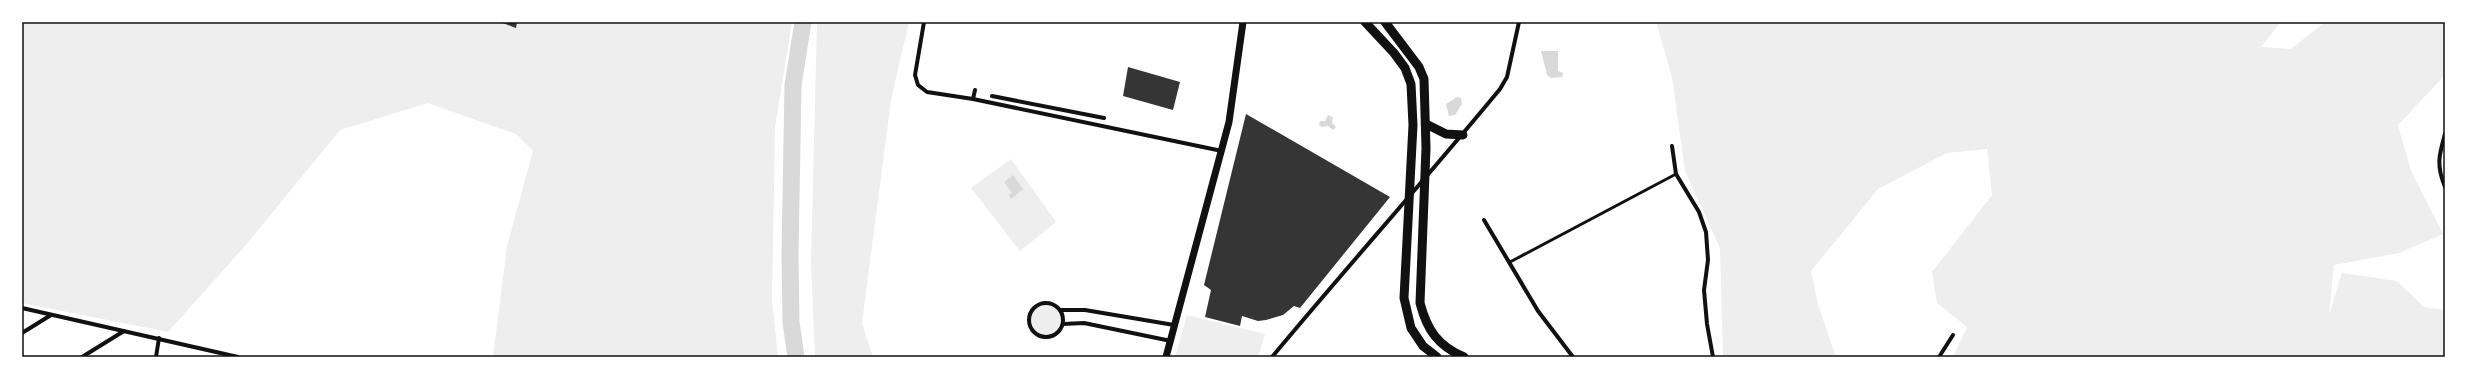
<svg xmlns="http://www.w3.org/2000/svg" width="2467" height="379" font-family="Roboto,sans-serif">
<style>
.green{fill:#eee}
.water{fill:#d9d9d9}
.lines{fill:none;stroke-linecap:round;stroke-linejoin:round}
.river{stroke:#d9d9d9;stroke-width:17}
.building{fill:#353535}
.service{stroke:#111;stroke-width:3}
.minor{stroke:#111;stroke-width:4}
.tertiary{stroke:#111;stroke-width:7}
.primary{stroke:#111;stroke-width:9}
.neatline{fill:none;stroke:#111;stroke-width:1.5}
</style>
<rect width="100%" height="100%" fill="#fff"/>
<g class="green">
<path d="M22,22H792L775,127L772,299L778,357H493L507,246L533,151L516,134L428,103L340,130L245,246L168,332L22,303Z"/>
<path d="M817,22H909L891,100L862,323L873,357H815L811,262Z"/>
<path d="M1656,22H2281L2261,47L2291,49L2325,22H2445V75L2398,125L2411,171L2443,234L2399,253L2334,265L2329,315L2342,273L2397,281L2424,307L2445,310V357H1953L1967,327L1937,303L1932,272L1992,195L1987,149L1947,153L1878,189L1811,271L1818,305L1836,357H1723L1720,248L1685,171L1672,77Z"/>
<path d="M1011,159L1056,222L1020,251L971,188Z"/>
<circle cx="1046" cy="320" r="15"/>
<path d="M1187,315L1265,334L1258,357H1175Z"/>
</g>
<g class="water">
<path d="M1541,51H1558V71L1563,73L1562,77L1551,78L1547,75Z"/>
<path d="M1457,97L1461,98L1462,104L1455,115L1449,116L1446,104Z"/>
<path d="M1328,115L1333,117L1332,123L1336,127L1333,130L1328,126L1322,127L1319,125L1320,121H1325Z"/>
<path d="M1013,175L1023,189L1011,199L1009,195L1012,193L1004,182Z"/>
</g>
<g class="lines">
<path class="river" d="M796,357L791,322L790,255L793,85L803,22"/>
</g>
<g class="building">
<path d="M500,22H517L516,28Z"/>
<path d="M1128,67L1180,82L1173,110L1123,96Z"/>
<path d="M1246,114L1390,197L1300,308L1294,306L1283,315L1266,320L1258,321L1242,316L1240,326L1205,317L1211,290L1204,285Z"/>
</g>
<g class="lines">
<path class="service" d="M1510,262L1676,174"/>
<g class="minor">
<path d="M924,22L915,75L918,85L927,92L973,99L1222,151"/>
<path d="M992,96L1104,118"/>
<path d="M973,99L975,90"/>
<path d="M2445,134C2439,155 2436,165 2445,187"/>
<path d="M1672,146L1676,174L1699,212L1706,232L1708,260L1704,290L1707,324L1713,357"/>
<path d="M1484,220L1538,311L1573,357"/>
<circle cx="1046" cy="320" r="17"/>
<path d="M22,308L238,357"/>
<path d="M1061,310H1085L1174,325"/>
<path d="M1063,324L1084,323L1171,341"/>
<path d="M22,333L51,315"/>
<path d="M82,357L124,331"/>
<path d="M156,357L159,338"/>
<path d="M1272,357C1347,267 1425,180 1500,89L1507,77L1519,22"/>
<path d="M1939,357L1953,335"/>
</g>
<path class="tertiary" d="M1166,357L1229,122L1243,22"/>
<g class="primary">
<path d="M1365,22L1394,53L1405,68L1411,84L1413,125L1404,298L1411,328L1423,346L1437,357"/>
<path d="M1385,22L1419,67L1424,79L1426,148L1420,303C1427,330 1438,346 1464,357"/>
<path d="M1426,124L1446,134L1463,135"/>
</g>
</g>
<rect width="2467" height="379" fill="none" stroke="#ffffff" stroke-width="46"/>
<rect x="23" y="23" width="2421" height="333" class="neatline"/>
</svg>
